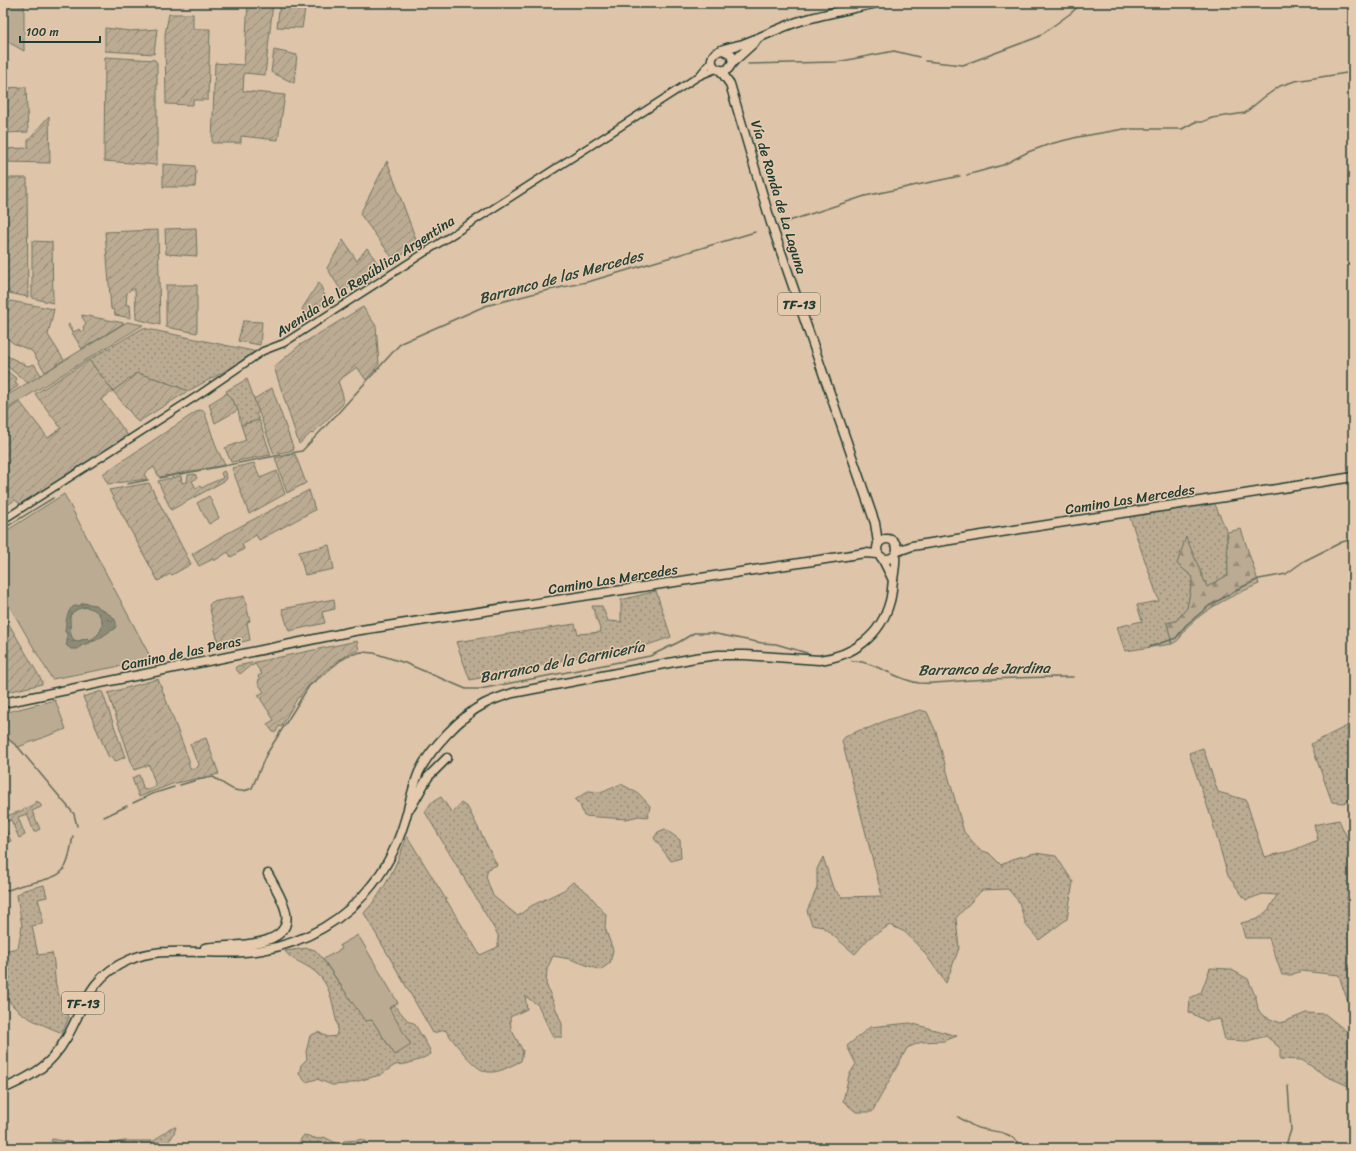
<svg xmlns="http://www.w3.org/2000/svg" width="1356" height="1151" font-family="Sriracha,sans-serif">
<style>
.grass{fill:url(#grass-dots);stroke:#6d7464}
.forest{fill:url(#forest-firs);stroke:#6d7464}
.park{fill:#bbab93;stroke:#6d7464}
.garden{fill:url(#garden-furrows);stroke:#6d7464}
.water{fill:url(#water-ripples);stroke:#616c5c}
.lines{fill:none;stroke-linecap:round;stroke-linejoin:round}
.stream{stroke:#616c5c;stroke-width:1.5}
.minor-casing{stroke:#1f3d34;stroke-width:9}
.major-casing{stroke:#1f3d34;stroke-width:11}
.minor{stroke:#e6caad;stroke-width:6}
.major{stroke:#e6caad;stroke-width:8}
.labels{text-anchor:middle;stroke-width:3;stroke-linejoin:round;paint-order:stroke}
.shield{fill:#e6caad;stroke:#5b6758;stroke-width:1}
.shield-label{font-size:13px;font-weight:bold;fill:#1f3d34}
.street-label{font-size:14px;fill:#1f3d34;stroke:#e6caad}
.water-label{font-size:15px;font-style:italic;fill:#2a453b;stroke:#e6caad}
</style>
<defs>
<pattern id="grass-dots" width="8" height="8" patternUnits="userSpaceOnUse"><rect width="8" height="8" fill="#bbab93"/><path d="M2 2h.1M6 6h.1" fill="none" stroke="#978c79" stroke-width="1.8" stroke-linecap="round"/></pattern>
<pattern id="forest-firs" width="22" height="20" patternUnits="userSpaceOnUse"><rect width="22" height="20" fill="#bbab93"/><path d="M5 1l3.5 6h-7zM16 11l3.5 6h-7z" fill="#978c79"/></pattern>
<pattern id="garden-furrows" width="10" height="10" patternUnits="userSpaceOnUse"><rect width="10" height="10" fill="#bbab93"/><path d="M-1 1l2-2M0 10L10 0M9 11l2-2" fill="none" stroke="#978c79"/></pattern>
<pattern id="water-ripples" width="26" height="14" patternUnits="userSpaceOnUse"><rect width="26" height="14" fill="#8d8b77"/><path d="M2 4q2-2 4 0t4 0M15 11q2-2 4 0t4 0" fill="none" stroke="#737362"/></pattern>
</defs>
<rect width="100%" height="100%" fill="#dec4a8"/>
<filter id="ink" filterUnits="userSpaceOnUse"><feTurbulence type="fractalNoise" baseFrequency=".025" numOctaves="2"/><feDisplacementMap in="SourceGraphic" scale="8" xChannelSelector="R" yChannelSelector="G"/><feConvolveMatrix kernelMatrix="1 2 1 2 8 2 1 2 1" color-interpolation-filters="sRGB"/></filter>
<g filter="url(#ink)">
<g class="grass">
<path d="M143,328L253,351L255,355L188,391L160,380L137,373L113,391L89,360Z"/>
<path d="M247,379L259,412L256,414L259,420L241,425L238,410L226,391Z"/>
<path d="M1214,502L1227,532L1228,575L1207,587L1186,538L1177,564L1193,577L1187,608L1176,621L1167,623L1172,644L1125,651L1117,627L1142,621L1137,605L1159,601L1129,515Z"/>
<path d="M656,591L671,637L624,653L607,651L470,680L456,642L575,624L578,634L601,632L592,606H602L608,621L621,622V600Z"/>
<path d="M920,710L927,712L936,732L964,832L980,850L989,853L1001,865L1016,858L1035,853L1056,856L1073,882L1067,919L1039,940L1026,925L1019,902L1008,889L982,890L956,918L959,948L946,983L924,952L905,932L890,925L869,938L855,954L823,927L812,925L807,911L817,888V869L823,857L833,888L842,897L882,896L842,741L845,737L860,730L869,728L887,720Z"/>
<path d="M1353,723V799L1343,803L1332,802L1311,744Z"/>
<path d="M1203,748L1218,792L1246,800L1264,857L1291,851L1318,840L1314,825L1339,820L1353,851V1015L1343,988L1339,975L1301,971L1291,975H1282L1269,938H1245L1241,923L1258,919L1269,909L1277,895L1263,894L1246,900L1228,876L1211,817L1189,753Z"/>
<path d="M621,784L639,794L650,806L648,817L639,816L626,819L584,816L580,805L575,800L588,791L603,792Z"/>
<path d="M441,797L452,813L461,803L468,808L497,865L488,869L486,877L493,896L518,916L531,906L564,890L573,882L588,893L606,915L605,928L613,950L610,963L600,970L570,959L553,956L547,969L546,984L562,1024V1037H553L538,1005L525,996L527,1009L510,1017L511,1029L523,1051L521,1061C512,1065 500,1073 489,1072C475,1072 454,1041 445,1030L433,1033L364,913C385,891 397,864 407,836L480,955L498,947V935L425,812L431,803Z"/>
<path d="M665,829L680,840L681,858L671,861L654,838L658,832Z"/>
<path d="M44,885L47,897L38,899L42,913V924L32,926L38,955L52,953C55,964 54,968 55,978C56,992 63,1005 69,1017L62,1033C40,1023 8,1014 3,986C1,975 3,962 3,951L18,948L22,926L17,895L24,890Z"/>
<path d="M308,948L315,950L323,959L342,988L372,1020L395,1055L387,1009L394,1005L409,1022L414,1023L429,1048L431,1054L419,1060L406,1064L395,1065L380,1075L347,1084L332,1085L317,1079L306,1082L299,1074L301,1065L307,1059L306,1052L310,1036L318,1032L328,1037L336,1036C339,1026 337,1024 335,1015C331,995 328,980 310,968C301,962 291,960 285,951Z"/>
<path d="M1210,968L1230,969L1248,979L1256,998L1258,1009L1262,1015L1270,1019L1281,1023L1306,1013L1325,1014L1346,1031L1353,1030V1088L1326,1076L1302,1060L1280,1059V1048L1266,1036L1247,1041L1225,1040L1220,1019L1206,1021L1189,1012L1190,998L1201,993Z"/>
<path d="M910,1023L957,1036L944,1041L921,1042L907,1048L872,1112H856L843,1101L849,1075L856,1064L847,1046L870,1027Z"/>
<path d="M176,1127C173,1138 169,1143 158,1148H62L51,1141L52,1139L74,1143L88,1142L108,1144L124,1141H154L170,1128Z"/>
<path d="M304,1135L318,1139L324,1137L340,1145L344,1141L359,1140L361,1139L367,1142V1148H297L301,1139Z"/>
</g>
<path class="forest" d="M1241,529L1259,584C1234,595 1209,606 1188,626C1180,634 1184,638 1172,644L1167,623L1176,621L1187,608L1193,577L1177,564L1186,537L1207,587L1228,575L1227,532Z"/>
<g class="park">
<path d="M3,3H24V51L3,39Z"/>
<path d="M127,322L143,325L3,411V398Z"/>
<path d="M64,494L152,660L52,679L3,595V533Z"/>
<path d="M209,496L219,518L209,524L197,503Z"/>
<path d="M55,700L66,729L18,747L3,735V713Z"/>
<path d="M358,935L398,1003L389,1008L411,1045L395,1055L372,1020L365,1021L323,959L342,949L340,945Z"/>
</g>
<g class="garden">
<path d="M248,3H273L265,75L244,73L243,91L285,95L278,140L241,136V143H212L215,63L244,65Z"/>
<path d="M280,3H306L302,28L277,27Z"/>
<path d="M169,14H193V29H210L208,100H193V105L166,104L165,34Z"/>
<path d="M105,28L130,31L157,29L154,54L105,51Z"/>
<path d="M274,50L297,55L294,83L271,72Z"/>
<path d="M105,57L155,60L157,63V165L104,161Z"/>
<path d="M26,87L28,132L4,133L3,88Z"/>
<path d="M49,116L50,163L4,162V149L28,148V140Z"/>
<path d="M387,161L418,245L394,260L360,214Z"/>
<path d="M163,164L195,166L196,172L195,187H163Z"/>
<path d="M3,178H27L28,297L9,293L6,290Z"/>
<path d="M196,228L197,256L166,254L165,229Z"/>
<path d="M158,230L160,325L136,319L135,289H131L127,293L126,305H130L131,318L115,315L114,310L111,309L105,232Z"/>
<path d="M343,240L357,261L367,248L381,268L370,279L356,288L353,285L342,292L327,268Z"/>
<path d="M32,241L52,242L53,303L32,298Z"/>
<path d="M319,282L327,301L310,312L305,313L302,309Z"/>
<path d="M166,285H197V333L166,327Z"/>
<path d="M10,301L54,309L48,335L64,360L45,372L32,351L13,343L3,335V328Z"/>
<path d="M363,307L376,326L379,364L366,380L357,367L338,381L343,396V404L312,434L311,433L299,444L274,367L300,345Z"/>
<path d="M82,315L124,323L82,349L68,326L69,324L74,332L79,329L81,332L84,329L83,327L86,323L82,317Z"/>
<path d="M243,321L262,322L260,345L238,341Z"/>
<path d="M5,355L28,366L34,364L41,375L28,383L3,363V358Z"/>
<path d="M89,360L113,391L137,373L160,380L188,391L138,422L113,391L101,400L108,408L129,437L20,504L15,500L4,507L8,512L3,515V413L20,402L48,438L61,428L35,394Z"/>
<path d="M3,368L17,379L15,382L18,386L3,396Z"/>
<path d="M272,388L294,450L274,454L254,399Z"/>
<path d="M227,393L238,410L215,423L209,404Z"/>
<path d="M199,410L204,411L217,449L225,465L159,477L154,467L144,474L147,479L108,484L103,475L104,473Z"/>
<path d="M259,420L271,455L231,462L225,448L246,440L241,425Z"/>
<path d="M295,454L306,483L287,493L275,458Z"/>
<path d="M254,463L260,478L277,471L285,494L249,514L232,468Z"/>
<path d="M224,471L227,477L226,480L171,510L158,481L181,476L182,483L187,482L188,475L195,474L197,478L192,481L196,488L200,486L202,488L209,484L223,478L221,473Z"/>
<path d="M149,483L191,564L172,575L170,574L158,581L109,490Z"/>
<path d="M309,490L315,510L259,540L256,535L242,544L244,549L231,557L228,552L214,561L213,559L199,566L192,554L224,535Z"/>
<path d="M329,545L334,569L305,575L299,552Z"/>
<path d="M244,596L250,621L247,622L250,640L221,647L219,646L209,605L212,602Z"/>
<path d="M334,599L335,609L322,612L325,623L289,631L282,609Z"/>
<path d="M3,614L42,681V684L7,692L3,687Z"/>
<path d="M357,641L359,650C353,652 347,654 342,658C333,663 303,688 300,697H298L281,727L279,726L276,732H273L267,724L274,720L258,695L264,692L258,683L259,679L258,676L262,674L255,664L252,666L251,665L240,674L235,668L237,666Z"/>
<path d="M158,679L189,760V766L191,769H195L198,767L199,763L196,760L190,744L206,738L219,774L172,784L139,797L132,778L139,775L144,790L156,786L149,765L134,770L108,693Z"/>
<path d="M102,691L125,757L114,762L112,757L109,758L83,697Z"/>
<path d="M37,801L41,805V807L32,811L40,829L34,832L27,814L18,817L25,835L19,838L11,820L3,823L11,841L4,844L3,817C12,814 33,808 37,801Z"/>
</g>
<path class="water" d="M83,603L95,605L113,617C116,620 117,625 115,629C106,632 100,640 91,642L90,640C115,628 97,599 76,610C70,614 70,616 70,622C71,629 69,634 74,640L78,641L88,638L90,643L82,645L78,649H71L66,645L67,643V633L65,632C66,624 66,604 79,606Z"/>
<g class="lines">
<g class="stream">
<path d="M925,61L963,65L1038,37L1071,13L1082,3"/>
<path d="M748,64L837,62L894,51L919,57"/>
<path d="M967,175L1003,165L1028,152L1050,144L1078,137L1124,129H1182L1195,122H1202L1212,118L1245,113L1263,98L1280,86L1295,81L1353,72"/>
<path d="M780,224L865,196L960,176"/>
<path d="M160,478L302,451L338,413L401,343L485,306L540,292L591,281L755,232"/>
<path d="M127,484L148,480"/>
<path d="M3,529L53,498"/>
<path d="M1149,647L1176,638L1186,625L1209,606L1240,588L1259,579L1286,574L1304,561L1342,542L1353,539"/>
<path d="M852,661C876,661 895,680 919,683C936,684 954,681 971,680C1005,678 1039,677 1073,677"/>
<path d="M3,735L18,747L74,814L77,826"/>
<path d="M180,785L197,780L213,777C226,784 236,797 252,788L266,755L304,694L309,686L341,660L350,655L361,652L374,653L405,663L466,689H480L650,656L679,642L694,633H711L762,643L776,644L807,653"/>
<path d="M133,803L152,794L174,787"/>
<path d="M104,817L127,806"/>
<path d="M3,891C12,890 19,885 27,884C66,875 66,875 73,836"/>
<path d="M958,1117C964,1120 971,1126 978,1128C997,1133 1009,1129 1023,1148"/>
<path d="M1285,1148L1291,1130L1288,1086"/>
</g>
<defs>
<g id="minor">
<path d="M699,76L712,60"/>
<path d="M3,520L200,394L263,351L284,343L699,76L716,69"/>
</g>
<g id="major">
<path d="M723,50L731,54L733,62L728,69C719,73 708,66 713,56C716,49 736,46 743,44C762,37 779,28 797,22C823,14 851,9 877,3"/>
<path d="M733,62L756,41"/>
<path d="M721,71L730,84L771,223L875,523L878,543"/>
<circle cx="887" cy="549" r="10"/>
<path d="M898,551L912,546L1353,477"/>
<path d="M882,558L893,580"/>
<path d="M3,703L354,631L865,553L878,554"/>
<path d="M411,807L428,777L447,758"/>
<path d="M205,948C227,944 293,950 286,913C284,901 274,885 268,874"/>
<path d="M3,1089C21,1081 40,1072 53,1057C83,1023 80,980 129,960C154,949 180,952 206,952C225,953 244,953 262,950C305,943 346,919 372,885C390,863 401,837 408,809C411,797 414,784 419,772C430,749 461,716 484,704C494,699 503,696 513,693L695,658L718,655H745L819,660C853,656 881,636 890,601C892,594 892,587 893,580C894,571 896,564 895,556"/>
</g>
</defs>
<use href="#minor" class="minor-casing"/>
<use href="#major" class="major-casing"/>
<use href="#minor" class="minor"/>
<use href="#major" class="major"/>
</g>
</g>
<g class="labels">
<g class="shield">
<rect x="778" y="293" width="42" height="22" rx="3"/>
<rect x="62" y="992" width="42" height="22" rx="3"/>
</g>
<g class="shield-label">
<text x="799" y="309">TF-13</text>
<text x="83" y="1008">TF-13</text>
</g>
<g class="street-label">
<text transform="translate(779 197) rotate(73)" y="5">Vía de Ronda de La Laguna</text>
<text transform="translate(365 276) rotate(-33)" y="5">Avenida de la República Argentina</text>
<text transform="translate(1130 499) rotate(-9)" y="5">Camino Las Mercedes</text>
<text transform="translate(613 579) rotate(-9)" y="5">Camino Las Mercedes</text>
<text transform="translate(181 653) rotate(-12)" y="5">Camino de las Peras</text>
</g>
<g class="water-label">
<text transform="translate(561 277) rotate(-15)" y="5">Barranco de las Mercedes</text>
<text transform="translate(562 662) rotate(-11)" y="5">Barranco de la Carnicería</text>
<text transform="translate(984 669) rotate(-1)" y="5">Barranco de Jardina</text>
</g>
</g>
<rect width="1356" height="1151" fill="none" stroke="#e6caad" stroke-width="16"/>
<rect x="8" y="8" width="1340" height="1135" fill="none" stroke="#1f3d34" stroke-width="1.5" filter="url(#ink)"/>
<path d="M20 36v6h80v-6" fill="none" stroke="#1f3d34" stroke-width="2"/>
<text x="26" y="36" font-size="12" fill="#1f3d34" stroke="#e6caad" stroke-width="3" paint-order="stroke">100 m</text>
</svg>
